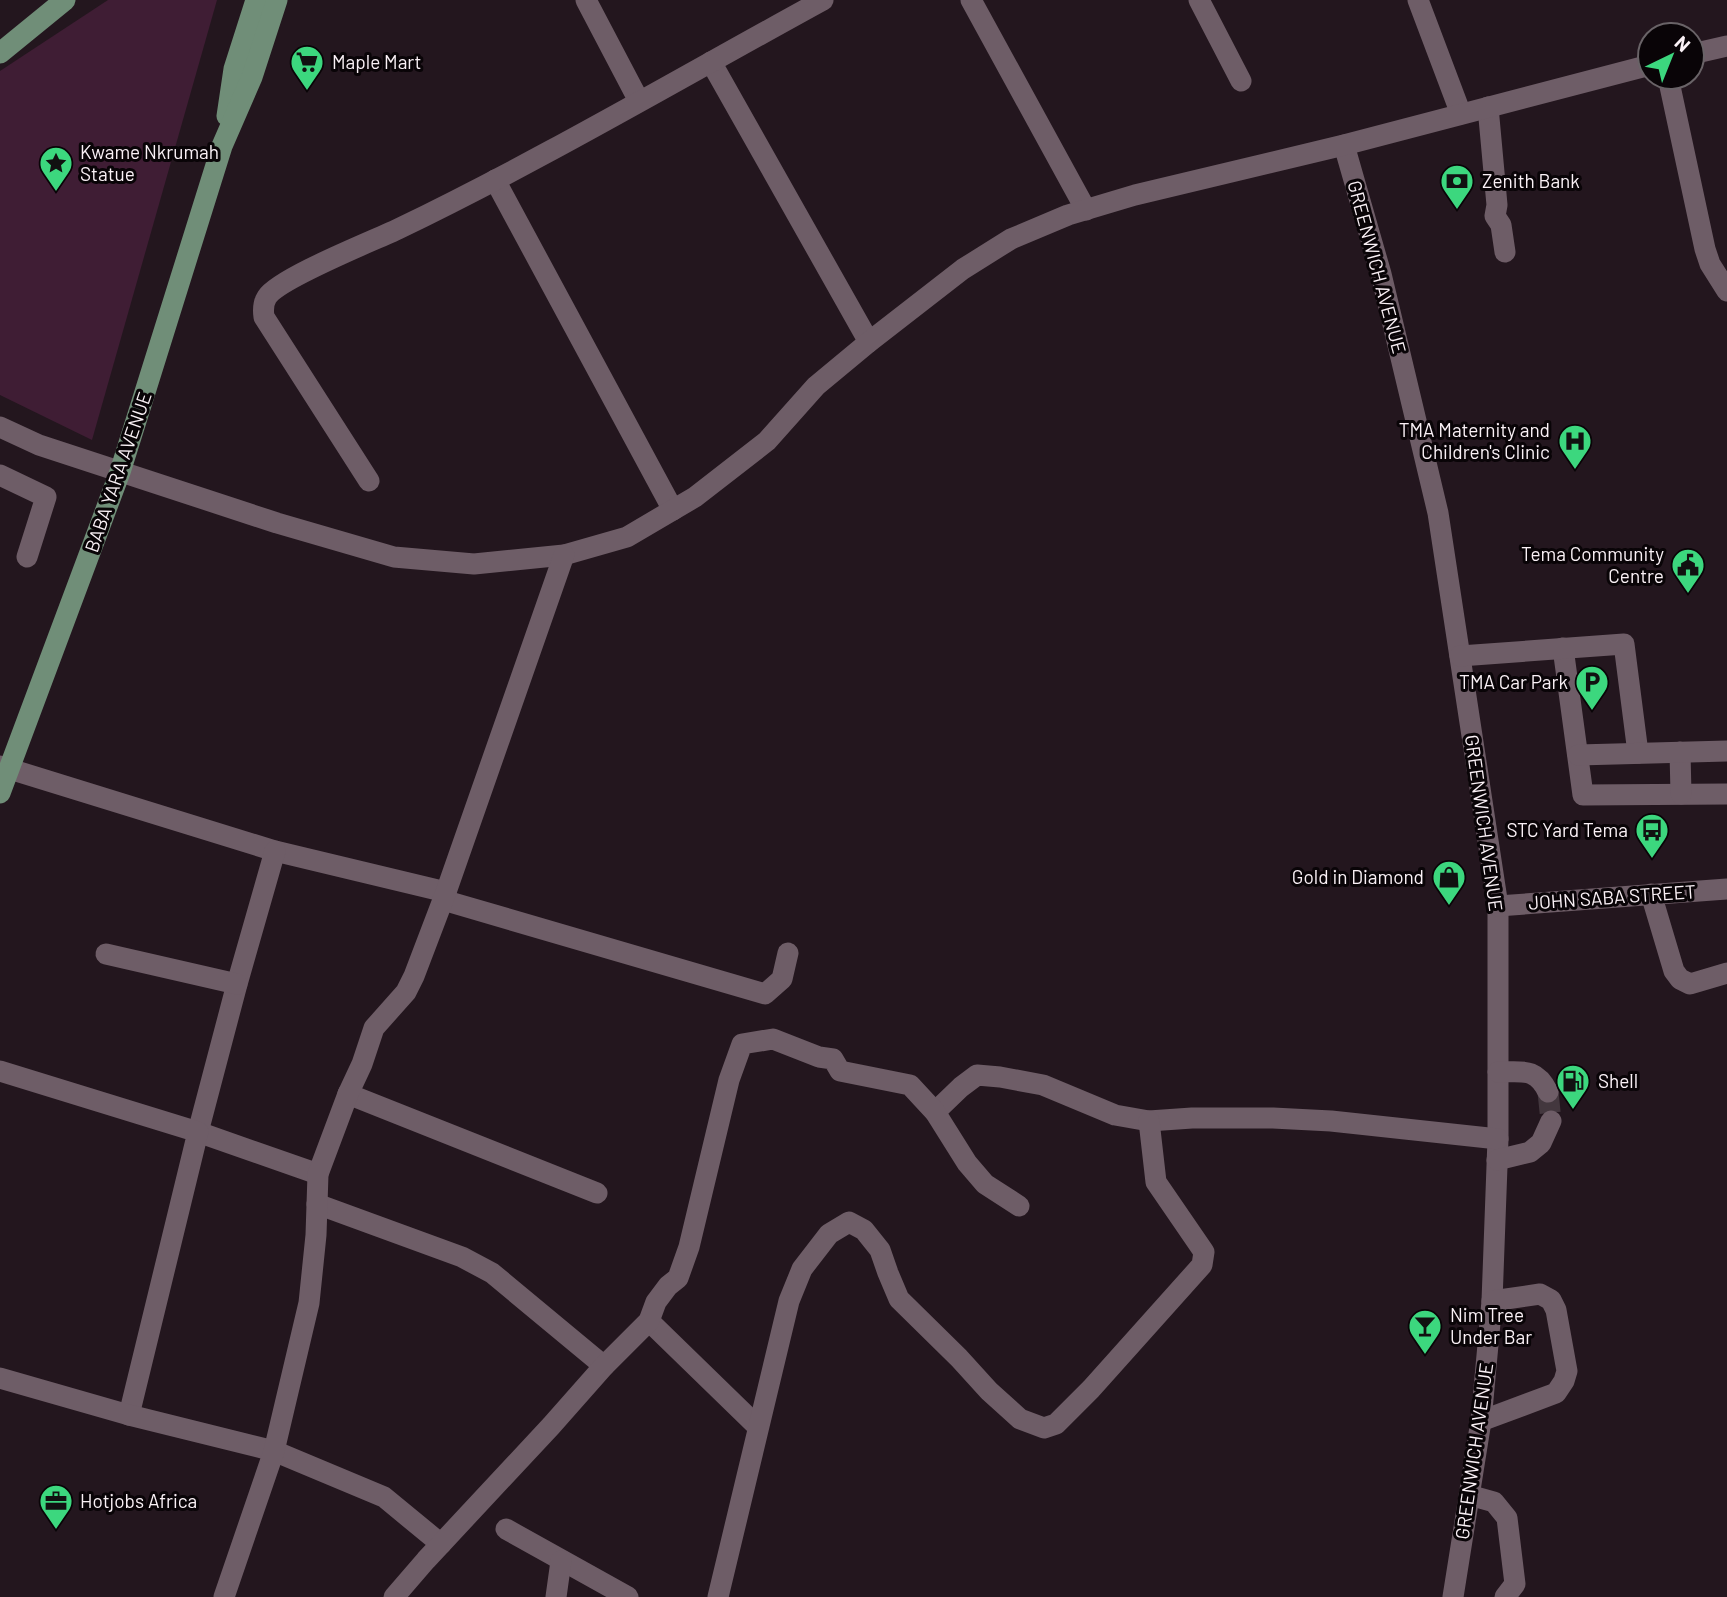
<svg xmlns="http://www.w3.org/2000/svg" width="1727" height="1597" font-family="Barlow,sans-serif">
<style>
.green{fill:#3f1d34}
.lines{fill:none;stroke-linecap:round;stroke-linejoin:round}
.minor-tunnel{stroke:#43373e;stroke-width:21;stroke-dasharray:21 10;stroke-linecap:butt}
.minor{stroke:#6e5d67;stroke-width:21}
.major{stroke:#708e78;stroke-width:21}
.labels{text-anchor:middle;stroke-width:6;stroke-linejoin:round;paint-order:stroke}
.poi-label{font-size:19px;fill:#faf1f6;stroke:#090407;text-anchor:start}
.street-label{font-size:19px;fill:#faf1f6;stroke:#090407}
</style>
<rect width="100%" height="100%" fill="#23161e"/>
<path class="green" d="M108,0H217L92,440L0,395V71Z"/>
<g class="lines">
<path class="minor-tunnel" d="M1548,1092L1551,1121"/>
<g class="minor">
<path d="M586,0L639,101"/>
<path d="M971,0L1086,210"/>
<path d="M1199,0L1241,81"/>
<path d="M1418,0L1461,114"/>
<path d="M1692,54L1727,46"/>
<path d="M711,62L869,342"/>
<path d="M1668,77L1705,249L1710,264L1727,291"/>
<path d="M1488,107L1497,205L1495,216L1501,225L1505,252"/>
<path d="M1344,145L1381,274L1438,513L1498,906V1139L1492,1301L1481,1421L1453,1597"/>
<path d="M495,180L673,510"/>
<path d="M0,427L39,445L277,523L394,557L474,564L564,555L627,537L695,497L767,441L816,386L869,342L963,269L1011,239L1068,215L1135,195L1344,145L1650,65"/>
<path d="M0,475L46,497L27,557"/>
<path d="M369,481L264,317C263,310 263,303 267,297C279,278 373,241 398,229C543,159 682,77 823,0"/>
<path d="M1563,648L1583,795L1727,794"/>
<path d="M1460,656L1624,644L1638,753"/>
<path d="M1680,752L1681,794"/>
<path d="M1578,755L1727,751"/>
<path d="M0,766L275,851L446,892"/>
<path d="M275,851L237,984L198,1132L318,1174"/>
<path d="M1651,894L1674,971L1680,979L1690,984L1727,973"/>
<path d="M443,900L765,994L782,979L788,953"/>
<path d="M1498,906L1727,889"/>
<path d="M106,954L237,984"/>
<path d="M0,1071L198,1132L129,1415"/>
<path d="M1498,1072C1522,1072 1536,1067 1548,1092"/>
<path d="M348,1094L597,1193"/>
<path d="M935,1112L961,1087L977,1075L1000,1077L1043,1085L1115,1115L1149,1121L1192,1118H1273L1331,1121L1498,1139"/>
<path d="M1497,1160L1530,1152L1541,1143L1551,1121"/>
<path d="M317,1204L462,1257L492,1273L604,1366"/>
<path d="M649,1321L758,1427"/>
<path d="M0,1378L129,1415L274,1451L384,1497L441,1544"/>
<path d="M1481,1421L1556,1393L1564,1381L1567,1371L1556,1310L1551,1300L1540,1294L1492,1301"/>
<path d="M1469,1495L1494,1502L1507,1518L1515,1584L1505,1597"/>
<path d="M506,1529L628,1597"/>
<path d="M224,1597L274,1451L309,1303L316,1235L318,1174L348,1094L362,1064L374,1028L406,992L414,976L446,892L564,555"/>
<path d="M394,1597L426,1560L551,1426L604,1366L649,1321L656,1302L668,1286L678,1278L689,1247L729,1080L742,1044L773,1039L819,1057L833,1059L840,1071L910,1085L935,1112L967,1163L985,1184L1019,1206"/>
<path d="M556,1597L561,1561"/>
<path d="M718,1597L789,1301L802,1269L829,1234L849,1222L864,1230L880,1250L888,1273L899,1299L959,1358L989,1391L1020,1419L1044,1428L1056,1424L1091,1389L1202,1265L1204,1252L1156,1182L1149,1121"/>
</g>
<g class="major">
<path d="M0,53L65,0"/>
<path d="M227,116L234,69L256,0"/>
<path d="M0,793L120,472L222,146L252,77L277,0"/>
</g>
</g>
<defs>
<symbol id="supermarket-pin" viewBox="-11 -11 22 30"><path d="M0 17L-7.5 6A9.5 9.5 0 1 1 7.5 6Z" fill="#3cd77e" stroke="#090407"/><path d="M-6-5.5h2.5l.6 2H6L4.5 2H-2.5L-4.4-4H-6ZM-1.5 3.2a1.3 1.3 0 1 0 .1 0ZM3 3.2a1.3 1.3 0 1 0 .1 0Z" fill="#111"/></symbol>
<symbol id="sight-pin" viewBox="-11 -11 22 30"><path d="M0 17L-7.5 6A9.5 9.5 0 1 1 7.5 6Z" fill="#3cd77e" stroke="#090407"/><path d="M0-6L1.8-2.2L6-1.7L2.9 1.2L3.7 5.4L0 3.3L-3.7 5.4L-2.9 1.2L-6-1.7L-1.8-2.2Z" fill="#111"/></symbol>
<symbol id="bank-pin" viewBox="-11 -11 22 30"><path d="M0 17L-7.5 6A9.5 9.5 0 1 1 7.5 6Z" fill="#3cd77e" stroke="#090407"/><path d="M-6-4H6V4H-6ZM0-2.3a2.3 2.3 0 1 0 0 4.6a2.3 2.3 0 1 0 0-4.6Z" fill="#111"/></symbol>
<symbol id="hospital-pin" viewBox="-11 -11 22 30"><path d="M0 17L-7.5 6A9.5 9.5 0 1 1 7.5 6Z" fill="#3cd77e" stroke="#090407"/><path d="M-5-5h3v3.5h4V-5h3V5h-3V1.5h-4V5h-3Z" fill="#111"/></symbol>
<symbol id="civic-pin" viewBox="-11 -11 22 30"><path d="M0 17L-7.5 6A9.5 9.5 0 1 1 7.5 6Z" fill="#3cd77e" stroke="#090407"/><path d="M-.6-6.5H3V-4.5H.6V-3L4-1V1h2V6H-6V1h2V-1L-.6-3ZM-1.2 2.5V6h2.4V2.5Z" fill="#111"/></symbol>
<symbol id="parking-pin" viewBox="-11 -11 22 30"><path d="M0 17L-7.5 6A9.5 9.5 0 1 1 7.5 6Z" fill="#3cd77e" stroke="#090407"/><path d="M-3.5-5.5H1a3.5 3.5 0 0 1 0 7H-1V5.5H-3.5ZM-1-3.4V-.6H.8a1.4 1.4 0 0 0 0-2.8Z" fill="#111"/></symbol>
<symbol id="bus-pin" viewBox="-11 -11 22 30"><path d="M0 17L-7.5 6A9.5 9.5 0 1 1 7.5 6Z" fill="#3cd77e" stroke="#090407"/><path d="M-5-6H5V4H4V6H2V4H-2V6H-4V4H-5ZM-3.5-4V0h7V-4ZM-3.5 1.2v1.5H-2V1.2ZM2 1.2v1.5H3.5V1.2Z" fill="#111"/></symbol>
<symbol id="shop-pin" viewBox="-11 -11 22 30"><path d="M0 17L-7.5 6A9.5 9.5 0 1 1 7.5 6Z" fill="#3cd77e" stroke="#090407"/><path d="M-5-2.5h2.3a2.7 3.5 0 0 1 5.4 0H5L5.5 6h-11ZM-1.5-2.5h3a1.5 2.3 0 0 0-3 0Z" fill="#111"/></symbol>
<symbol id="fuel-pin" viewBox="-11 -11 22 30"><path d="M0 17L-7.5 6A9.5 9.5 0 1 1 7.5 6Z" fill="#3cd77e" stroke="#090407"/><path d="M-5.5-6h7V0h2V4h1.3V-2.5L3-4.5l.8-.8L6-3V5H2.5V1h-1V6h-7ZM-4.2-4.7v3.2H.2V-4.7Z" fill="#111"/></symbol>
<symbol id="bar-pin" viewBox="-11 -11 22 30"><path d="M0 17L-7.5 6A9.5 9.5 0 1 1 7.5 6Z" fill="#3cd77e" stroke="#090407"/><path d="M-6-5H6L.8 .8V4.5H3.5V6h-7V4.5H-.8V.8Z" fill="#111"/></symbol>
<symbol id="office-pin" viewBox="-11 -11 22 30"><path d="M0 17L-7.5 6A9.5 9.5 0 1 1 7.5 6Z" fill="#3cd77e" stroke="#090407"/><path d="M-6-3h4V-5.5h4V-3h4V5H-6ZM-1-4.5V-3h2v-1.5ZM-6 0V1H6V0Z" fill="#111"/></symbol>
</defs>
<g fill-rule="evenodd">
<use href="#supermarket-pin" x="288" y="43" width="38" height="52"/>
<use href="#sight-pin" x="37" y="144" width="38" height="52"/>
<use href="#bank-pin" x="1438" y="162" width="38" height="52"/>
<use href="#hospital-pin" x="1556" y="422" width="38" height="52"/>
<use href="#civic-pin" x="1669" y="546" width="38" height="52"/>
<use href="#parking-pin" x="1573" y="663" width="38" height="52"/>
<use href="#bus-pin" x="1633" y="811" width="38" height="52"/>
<use href="#shop-pin" x="1430" y="858" width="38" height="52"/>
<use href="#fuel-pin" x="1554" y="1062" width="38" height="52"/>
<use href="#bar-pin" x="1406" y="1307" width="38" height="52"/>
<use href="#office-pin" x="37" y="1482" width="38" height="52"/>
</g>
<g class="labels">
<g class="poi-label">
<text x="332" y="69">Maple Mart</text>
<text x="80" y="159">Kwame Nkrumah<tspan x="80" dy="22">Statue</tspan></text>
<text x="1482" y="188">Zenith Bank</text>
<text x="1550" y="437" text-anchor="end">TMA Maternity and<tspan x="1550" dy="22">Children's Clinic</tspan></text>
<text x="1664" y="561" text-anchor="end">Tema Community<tspan x="1664" dy="22">Centre</tspan></text>
<text x="1568" y="689" text-anchor="end">TMA Car Park</text>
<text x="1628" y="837" text-anchor="end">STC Yard Tema</text>
<text x="1424" y="884" text-anchor="end">Gold in Diamond</text>
<text x="1598" y="1088">Shell</text>
<text x="1450" y="1322">Nim Tree<tspan x="1450" dy="22">Under Bar</tspan></text>
<text x="80" y="1508">Hotjobs Africa</text>
</g>
<g class="street-label">
<text transform="translate(1377 267) rotate(75)" y="7">GREENWICH AVENUE</text>
<text transform="translate(118 472) rotate(-71)" y="7">BABA YARA AVENUE</text>
<text transform="translate(1484 823) rotate(82)" y="7">GREENWICH AVENUE</text>
<text transform="translate(1612 897) rotate(-4)" y="7">JOHN SABA STREET</text>
<text transform="translate(1474 1451) rotate(-82)" y="7">GREENWICH AVENUE</text>
</g>
</g>
<g transform="translate(1671 56) rotate(43)"><circle r="33" fill="#090407" stroke="#696367" stroke-width="2"/>
<path d="M0-5L12 26L0 18L-12 26Z" fill="#3cd77e"/>
<text y="-10" font-size="19" font-weight="bold" text-anchor="middle" fill="#faf1f6">N</text>
</g>
</svg>
